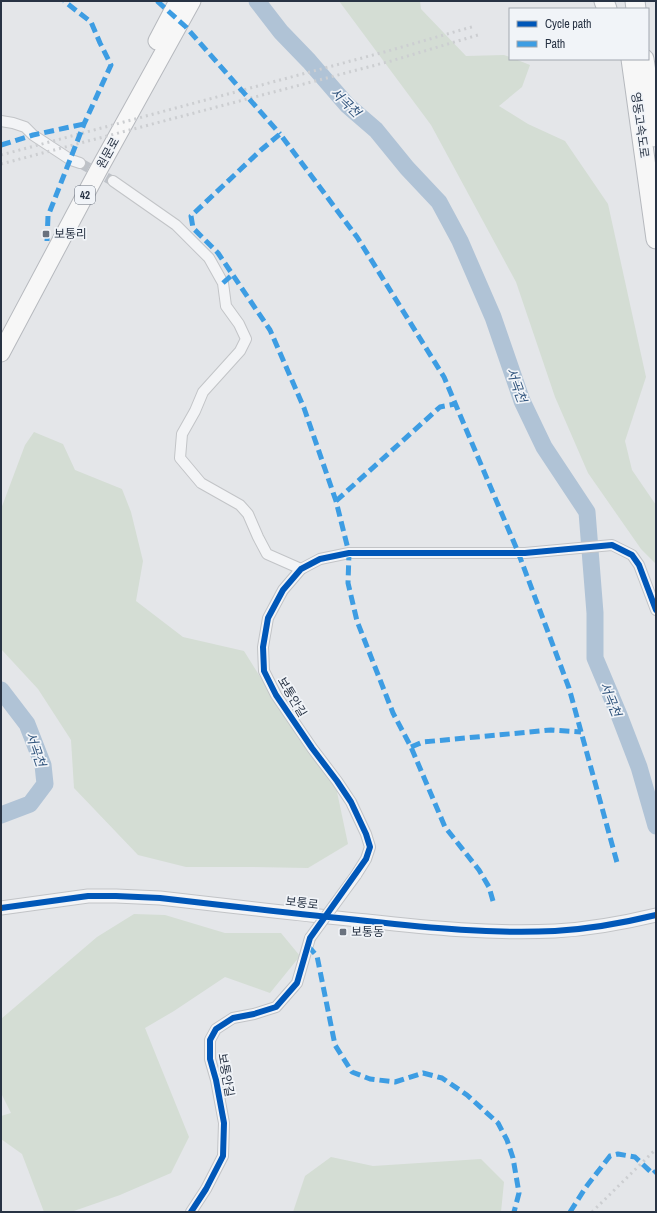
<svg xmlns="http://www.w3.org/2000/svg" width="657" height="1213" font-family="'Archivo Narrow','Noto Sans KR',sans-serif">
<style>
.green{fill:#d4ddd4}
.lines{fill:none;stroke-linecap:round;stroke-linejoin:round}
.river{stroke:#b0c3d6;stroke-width:17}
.minor-tunnel{stroke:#bec2c8;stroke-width:10;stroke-dasharray:10 5;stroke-linecap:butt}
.minor-casing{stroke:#c2c4c7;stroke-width:12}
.tertiary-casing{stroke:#c2c4c7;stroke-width:15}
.trunk-casing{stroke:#b6b9be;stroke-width:19}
.motorway-casing{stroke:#b6b9be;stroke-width:21}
.minor{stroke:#f3f4f6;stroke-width:10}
.tertiary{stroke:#f3f4f6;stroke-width:13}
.trunk{stroke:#f7f7f7;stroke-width:17}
.motorway{stroke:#f7f7f7;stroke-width:19}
.rail{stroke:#ccced1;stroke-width:3;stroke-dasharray:2 4;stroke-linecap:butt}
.minor-bridge-casing{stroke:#c2c4c7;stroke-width:12;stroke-linecap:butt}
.minor-bridge{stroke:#f3f4f6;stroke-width:10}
.quiet{stroke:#3d9de3;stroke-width:5;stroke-dasharray:10 5;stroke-linecap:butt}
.cycleway-casing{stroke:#f1f4f8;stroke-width:8}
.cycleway{stroke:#0057b8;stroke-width:6}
.poi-dot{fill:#6a727e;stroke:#f1f4f8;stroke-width:1.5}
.labels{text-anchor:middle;stroke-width:3.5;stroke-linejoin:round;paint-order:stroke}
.shield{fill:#f1f4f8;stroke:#646d7a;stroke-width:1}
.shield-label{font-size:11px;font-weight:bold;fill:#283344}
.street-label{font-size:12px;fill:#283344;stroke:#f1f4f8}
.poi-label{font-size:12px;fill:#283344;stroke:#f1f4f8;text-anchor:start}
.water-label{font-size:13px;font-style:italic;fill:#2f537c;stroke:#f1f4f8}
</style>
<rect width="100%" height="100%" fill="#e4e6e9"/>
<g class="green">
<path d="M339,1H420L421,9L466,56L504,55L510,57V59H515L530,65L522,87L499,106L528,124L565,141L608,204L646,377L625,441L632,470L656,505V564L641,549L588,473L555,397L516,282L431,125Z"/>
<path d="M34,432L63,444L75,470L122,489L131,512L143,561L136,601L183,637L244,651L300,741L336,787L348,844L308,868L253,867H186L138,855L74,788L71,740L38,689L1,649V509L25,445Z"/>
<path d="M134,914L165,915L225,933H281L300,956L270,993L225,977L174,1011L145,1028L189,1137L171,1173L120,1195L71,1212H44L22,1154L1,1139V1116L11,1113L1,1093V1019L97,937Z"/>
<path d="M331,1157L373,1166L481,1159L504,1182L501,1212H293L305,1176Z"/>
</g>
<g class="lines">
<g class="river">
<path d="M257,1L281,32L309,61L347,105L376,130L407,168L439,202L460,241L493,317L522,401L544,447L587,512L595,613V658L619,715L639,767L656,826"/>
<path d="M1,690L27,724L43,765L45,784L30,804L1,815"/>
</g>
<path class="minor-tunnel" d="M80,163L113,181"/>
<defs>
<g id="minor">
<path d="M1,121L13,123L25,127L33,135L71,160L80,163"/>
<path d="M113,181L176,225L209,258L223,283L226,306L239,324L246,339L240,351L203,392L195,411L182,434L180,458L201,483L240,505L248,514L258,537L267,554L301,569"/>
<path d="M356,875L366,859L370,847L366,834L351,802L337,781L312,748L276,695L264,671L263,647L268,618L283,590L301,569L320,559L349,553H525L612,545L632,555L639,565L656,610"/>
<path d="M191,1212L206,1189L223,1156L224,1123L216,1080L210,1059V1040L216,1029L233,1018L254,1014L276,1007L297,983L310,938"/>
</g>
<path id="tertiary" d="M1,908L88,896H116L160,898C229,906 298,914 367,921C430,928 492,934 555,931C589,929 623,923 656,915"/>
<g id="trunk">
<path d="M157,41L178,1"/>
<path d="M1,353L99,169L192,1"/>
</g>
<g id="motorway">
<path d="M604,1L607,9"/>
<path d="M635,1L636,9"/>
<path d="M631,59L656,239"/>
<path d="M644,59L656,137"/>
</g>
</defs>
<use href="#minor" class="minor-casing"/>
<use href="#tertiary" class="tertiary-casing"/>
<use href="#trunk" class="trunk-casing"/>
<use href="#motorway" class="motorway-casing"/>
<use href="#minor" class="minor"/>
<use href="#tertiary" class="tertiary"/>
<use href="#trunk" class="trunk"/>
<use href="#motorway" class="motorway"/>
<g class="rail">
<path d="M1,155L388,51L475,26"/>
<path d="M1,164L391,61L478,35"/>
<path d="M592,1212L656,1149"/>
</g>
<defs>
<path id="minor-bridge" d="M310,938L356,875"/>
</defs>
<use href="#minor-bridge" class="minor-bridge-casing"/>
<use href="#minor-bridge" class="minor-bridge"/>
<g class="quiet">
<path d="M157,1L186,27L280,134"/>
<path d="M1,145L33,135L84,124"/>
<path d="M47,241L48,216L84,124L111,65L100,43L91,22L64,1"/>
<path d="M223,283L232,275"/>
<path d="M336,501L440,407L455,404"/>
<path d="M411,747L423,742L551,730L581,732"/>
<path d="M493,901L489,887L479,870L445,827L411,747L393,713L357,621L348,583L349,553L336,501L304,408L270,330L218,253L193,228L191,216L261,150L280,134L357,237L444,377L518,552L569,688L618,866"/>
<path d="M308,946L317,956L335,1045L352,1072L370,1079L395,1082L423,1073L442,1078L467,1095L498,1123L507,1140L513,1158L519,1193L514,1212"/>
<path d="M570,1212L586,1187L610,1156L618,1154L635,1157L653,1174L656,1171"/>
</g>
<defs>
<g id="cycleway">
<path d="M1,908L88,896H116L160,898C229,906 298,914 367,921C430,928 492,934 555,931C589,929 623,923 656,915"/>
<path d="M191,1212L206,1189L223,1156L224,1123L216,1080L210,1059V1040L216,1029L233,1018L254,1014L276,1007L297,983L310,938L366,859L370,847L366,834L351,802L337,781L312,748L276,695L264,671L263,647L268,618L283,590L301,569L320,559L349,553H525L612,545L632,555L639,565L656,610"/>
</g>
</defs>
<use href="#cycleway" class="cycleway-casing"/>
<use href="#cycleway" class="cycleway"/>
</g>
<g class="poi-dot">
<rect x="42" y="230" width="8" height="8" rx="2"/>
<rect x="339" y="928" width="8" height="8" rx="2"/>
</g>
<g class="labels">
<rect class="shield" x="75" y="186" width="20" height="18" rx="3"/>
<g class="shield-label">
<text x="85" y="199">42</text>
</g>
<g class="street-label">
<text transform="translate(640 125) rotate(82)" y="4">영동고속도로</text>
<text transform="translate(108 153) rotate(-61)" y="4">원문로</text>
<text transform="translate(292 697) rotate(59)" y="4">보통안길</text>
<text transform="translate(302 903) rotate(7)" y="4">보통로</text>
<text transform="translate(226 1075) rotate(80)" y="4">보통안길</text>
</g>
<g class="poi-label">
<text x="54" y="238">보통리</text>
<text x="351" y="936">보통동</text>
</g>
<g class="water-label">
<text transform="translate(346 102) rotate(44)" y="5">서곡천</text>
<text transform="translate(517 385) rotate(70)" y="5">서곡천</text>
<text transform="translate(611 699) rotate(68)" y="5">서곡천</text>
<text transform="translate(36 749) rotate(71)" y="5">서곡천</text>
</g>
</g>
<rect width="657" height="1213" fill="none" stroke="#283344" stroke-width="4"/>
<rect x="509" y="8" width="140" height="52" fill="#f1f4f8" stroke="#a1a7b0"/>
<rect x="517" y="21" width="20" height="6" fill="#0057b8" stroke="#a1a7b0"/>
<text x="545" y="28" font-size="12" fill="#283344">Cycle path</text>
<rect x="517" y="41" width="20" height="6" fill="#3d9de3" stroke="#a1a7b0"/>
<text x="545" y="48" font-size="12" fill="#283344">Path</text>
</svg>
